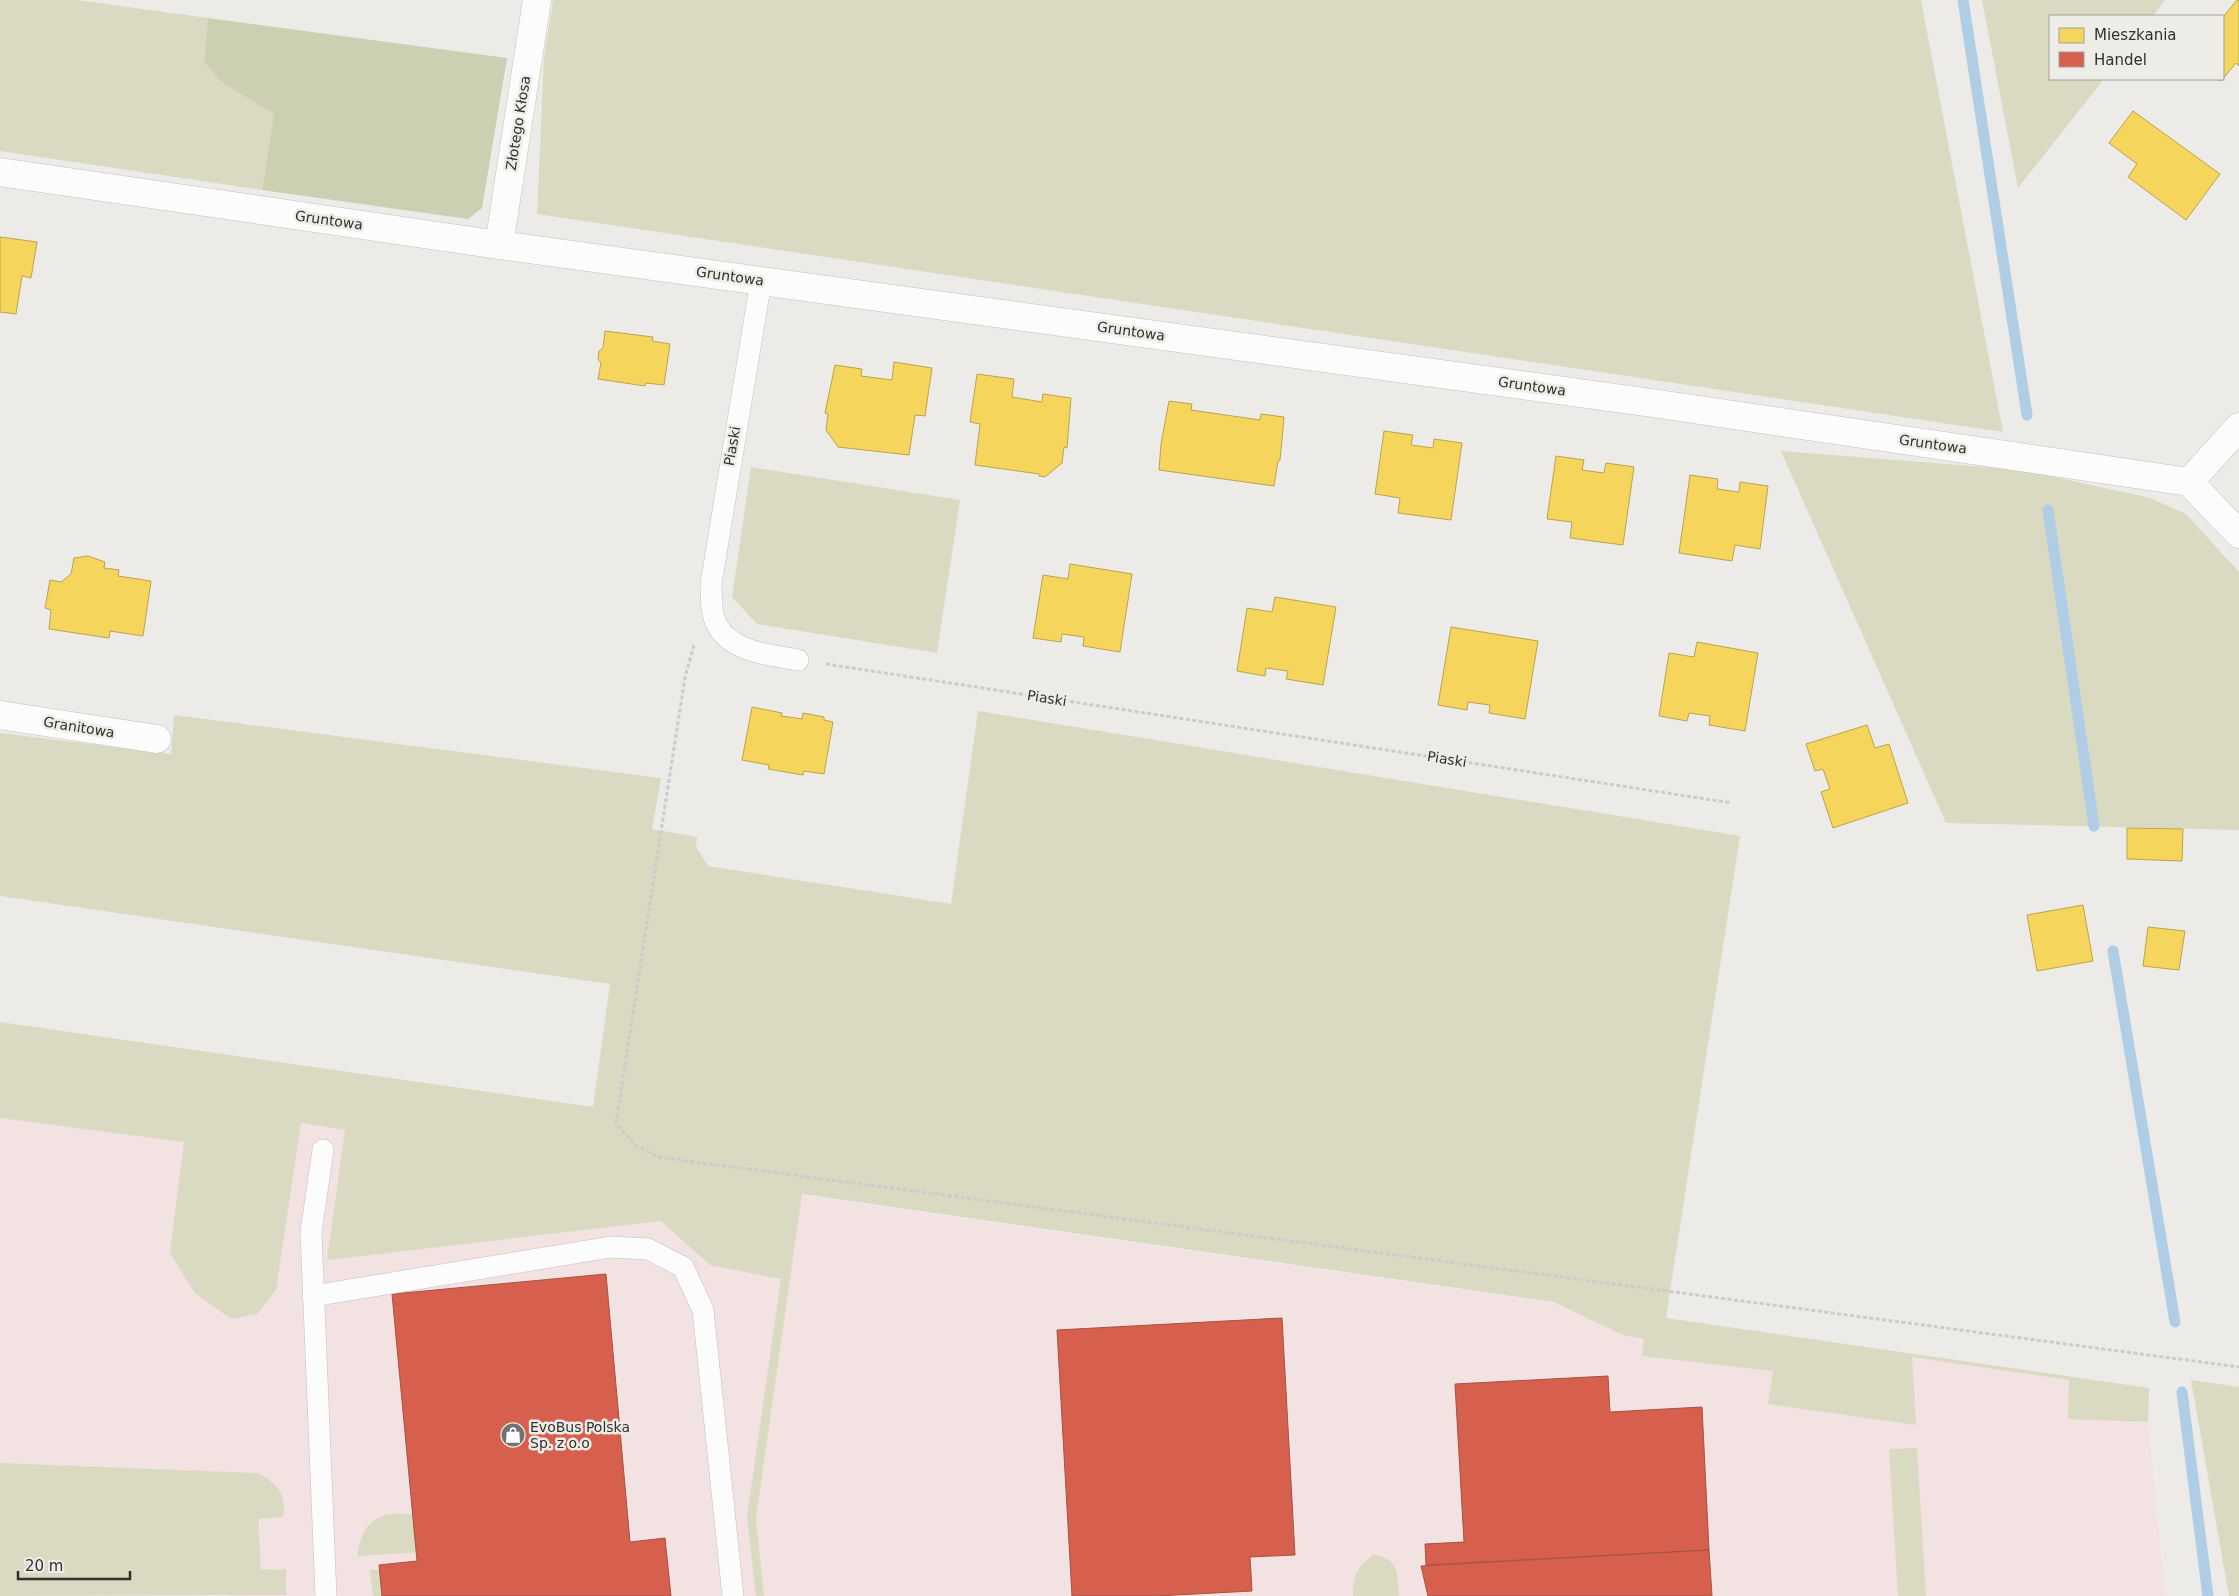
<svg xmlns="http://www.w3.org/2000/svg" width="2239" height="1596" font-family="'DejaVu Sans',sans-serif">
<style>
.commercial{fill:#f2e2e1}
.green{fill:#d9dac1}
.forest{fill:#cdcfb2}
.homes{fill:#f6d55c;stroke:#bba44e}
.shops{fill:#d6604d;stroke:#a45244}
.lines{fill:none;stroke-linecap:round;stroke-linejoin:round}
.stream{stroke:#afcde4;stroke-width:11}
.service-casing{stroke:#c3c1bf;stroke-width:22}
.minor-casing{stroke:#c3c1bf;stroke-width:29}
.path{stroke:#cccccb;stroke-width:3;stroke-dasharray:4 2.5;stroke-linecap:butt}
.service{stroke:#fcfcfc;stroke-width:21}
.minor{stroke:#fcfcfc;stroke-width:28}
.labels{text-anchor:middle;stroke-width:5;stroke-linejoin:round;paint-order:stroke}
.street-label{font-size:14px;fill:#31302e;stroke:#eeece7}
.poi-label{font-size:14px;fill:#31302e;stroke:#eeece7;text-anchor:start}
</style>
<rect width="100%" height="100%" fill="#edebe8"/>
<path class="commercial" d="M0,1081L2149,1388L2148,1422L2165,1596H230L0,1491Z"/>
<g class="green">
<path d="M0,0H77L208,18L204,62L221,82L274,114L262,190L0,151Z"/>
<path d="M553,0H1921L2003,432L537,214L544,57Z"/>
<path d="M1982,0H2165L2153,16H2050V79H2104L2018,188Z"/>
<path d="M1781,451L2023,470L2150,498L2186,514L2239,572V830L1946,823Z"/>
<path d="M751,467L960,500L937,653L757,624L732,597Z"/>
<path d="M978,711L1740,836L1666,1318L2149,1388L2148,1422L2068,1419L2069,1380L1912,1357L1916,1425L1768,1404L1773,1371L1642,1356L1644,1339L1623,1335L1554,1302L802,1194L756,1518L764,1596H756L747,1517L781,1279L710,1265L661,1221L327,1260L345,1130L301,1123L276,1290L257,1314L231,1319L195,1293L170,1253L184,1142L0,1118V1022L593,1107L610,984L0,896V733L171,754L174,715L661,778L652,829L697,837L696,847L708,866L951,904Z"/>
<path d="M2191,1380L2239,1387V1596H2229Z"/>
<path d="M1917,1448L1926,1596H1898L1889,1449Z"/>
<path d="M0,1463L258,1473C276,1483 288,1495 283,1517L258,1519L261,1570L286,1569V1595L0,1596Z"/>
<path d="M415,1514L419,1552L358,1556C358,1539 368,1518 387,1515C396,1513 406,1514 415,1514Z"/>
<path d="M1373,1555C1400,1559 1397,1573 1399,1596H1353C1353,1576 1356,1568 1373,1555Z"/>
<path d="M370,1570H385L388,1596H373Z"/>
</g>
<path class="forest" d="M208,18L507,58L482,208L468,219L262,190L274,114L221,82L204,62Z"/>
<g class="homes">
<path d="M2237,0H2239V66L2236,63L2221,81L2218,79H2223V17Z"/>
<path d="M2133,111L2220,174L2186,220L2128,177L2137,164L2109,143Z"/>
<path d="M0,237L37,242L31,278L22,276L16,314L0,312Z"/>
<path d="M605,331L653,337L652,341L670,344L664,385L646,383L645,386L598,379L601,363L598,359L599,351L603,348Z"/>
<path d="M894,362L932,368L925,416L915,415L909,455L838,447L826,430L828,414L825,413L835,365L862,369L861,376L892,380Z"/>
<path d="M977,374L1014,379L1012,397L1042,402L1043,394L1071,398L1067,448L1064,447L1062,463L1045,477L1039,476V474L975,465L980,424L970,422Z"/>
<path d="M1169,401L1192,404L1191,410L1260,420L1261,414L1284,417L1280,460L1278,461L1274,486L1159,470L1161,444Z"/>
<path d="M1384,431L1413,435L1411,445L1433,448L1434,439L1462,443L1451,520L1398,513L1400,498L1375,494Z"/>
<path d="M1556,456L1584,460L1582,470L1604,473L1606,463L1634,467L1623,545L1570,538L1572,522L1547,519Z"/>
<path d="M1690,475L1718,479L1717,489L1739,492L1740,482L1768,486L1760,549L1735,545L1732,561L1679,553Z"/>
<path d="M88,556L105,562L104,568L119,570L118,576L151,581L143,636L110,631L109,638L49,629L51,610L45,608L50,580L61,582L71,574L74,558Z"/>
<path d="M1070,564L1132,574L1120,652L1083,646L1084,637L1062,634L1061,642L1033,638L1043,575L1068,579Z"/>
<path d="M1275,597L1336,607L1323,685L1286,679L1288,671L1266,668L1265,676L1237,671L1247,608L1272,612Z"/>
<path d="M1451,627L1538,641L1525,719L1489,713L1490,705L1468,702L1467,710L1438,705Z"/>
<path d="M1697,642L1758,653L1745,731L1709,725L1710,716L1689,713L1687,721L1659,716L1669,653L1694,657Z"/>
<path d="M752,707L782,713L781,716L802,719L803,713L824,717V720L833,722L824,774L804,771L803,775L768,769L769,765L742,760Z"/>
<path d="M1867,725L1875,748L1889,744L1908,803L1833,828L1821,792L1830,789L1823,769L1815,771L1806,744Z"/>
<path d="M2127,828L2183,829L2182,861L2127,859Z"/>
<path d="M2083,905L2093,961L2037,971L2027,915Z"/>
<path d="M2148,927L2185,931L2179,970L2143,966Z"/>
</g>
<g class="shops">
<path d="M606,1274L630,1542L665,1538L671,1596H382L379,1565L417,1561L392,1294Z"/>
<path d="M1282,1318L1295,1555L1250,1557L1252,1591L1157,1596H1072L1057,1330Z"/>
<path d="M1608,1376L1610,1412L1702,1407L1709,1550L1426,1565L1425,1544L1464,1542L1455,1384Z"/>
<path d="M1709,1550L1712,1596H1428L1421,1566Z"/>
</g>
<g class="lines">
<g class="stream">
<path d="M1963,0L2027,415"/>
<path d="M2048,510L2094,826"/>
<path d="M2113,951L2175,1322"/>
<path d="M2182,1392L2208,1596"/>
</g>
<defs>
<g id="service">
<path d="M761,281L711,584C712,597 710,611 716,623C729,652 771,655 798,660"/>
<path d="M323,1150L311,1232L326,1596"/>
<path d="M313,1296L611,1247L648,1249L683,1267L703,1310L733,1596"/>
</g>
<g id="minor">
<path d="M0,172L499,245L1652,403L2189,482L2239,427"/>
<path d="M499,245L537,0"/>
<path d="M2189,482L2239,534"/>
<path d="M0,715L157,739"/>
</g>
</defs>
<use href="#service" class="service-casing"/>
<use href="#minor" class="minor-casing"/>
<g class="path">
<path d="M694,645L685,677L616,1123L635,1145L658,1157L2239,1367"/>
<path d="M826,664L1732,803"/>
</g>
<use href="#service" class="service"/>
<use href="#minor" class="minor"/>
</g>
<defs>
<symbol id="shop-disc" viewBox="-11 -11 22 22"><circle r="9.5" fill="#73716f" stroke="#eeece7"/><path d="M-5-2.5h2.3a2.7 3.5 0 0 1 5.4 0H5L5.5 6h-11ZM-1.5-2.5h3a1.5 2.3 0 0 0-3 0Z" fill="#fff"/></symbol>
</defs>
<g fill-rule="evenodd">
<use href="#shop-disc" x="499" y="1421" width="28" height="28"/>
</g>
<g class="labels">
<g class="street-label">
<text transform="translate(518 123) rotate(-81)" y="5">Złotego Kłosa</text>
<text transform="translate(329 220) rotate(8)" y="5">Gruntowa</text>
<text transform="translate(730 276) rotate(8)" y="5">Gruntowa</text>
<text transform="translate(1131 331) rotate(8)" y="5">Gruntowa</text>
<text transform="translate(1532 386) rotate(8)" y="5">Gruntowa</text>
<text transform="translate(1933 444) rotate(8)" y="5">Gruntowa</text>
<text transform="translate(732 446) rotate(-80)" y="5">Piaski</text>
<text transform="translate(1047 698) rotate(9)" y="5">Piaski</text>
<text transform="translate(79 727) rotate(9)" y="5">Granitowa</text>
<text transform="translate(1447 759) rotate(9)" y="5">Piaski</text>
</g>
<g class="poi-label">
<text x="530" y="1432">EvoBus Polska<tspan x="530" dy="16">Sp. z o.o</tspan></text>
</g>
</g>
<rect x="2049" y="15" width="175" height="65" fill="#eeece7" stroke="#a2a19d"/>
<rect x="2059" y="28" width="25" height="15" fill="#f6d55c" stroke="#a2a19d"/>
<text x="2094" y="40" font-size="15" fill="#31302e">Mieszkania</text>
<rect x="2059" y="52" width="25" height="15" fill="#d6604d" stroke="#a2a19d"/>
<text x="2094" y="65" font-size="15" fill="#31302e">Handel</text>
<path d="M18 1571v8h112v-8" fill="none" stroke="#31302e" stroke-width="2.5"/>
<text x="25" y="1571" font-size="15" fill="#31302e" stroke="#eeece7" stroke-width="4" paint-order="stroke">20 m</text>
</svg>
